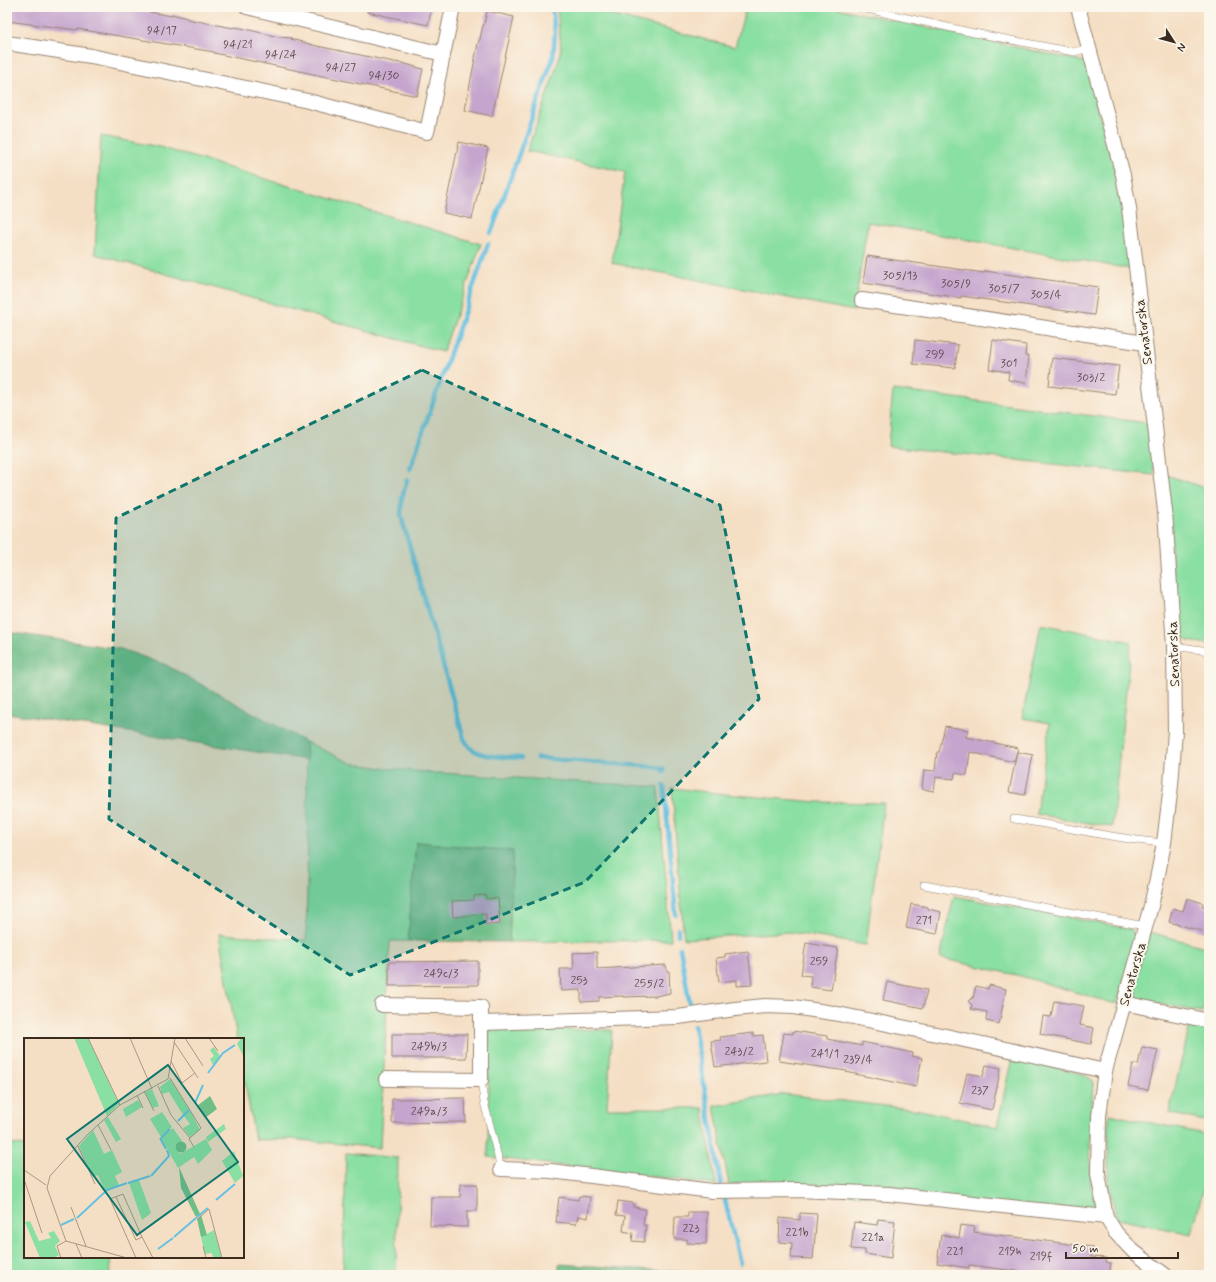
<svg xmlns="http://www.w3.org/2000/svg" width="1216" height="1282" font-family="Mynerve,sans-serif">
<style>
.green{fill:#8adfa2;stroke:#628460}
.forest{fill:#6fbe88;stroke:#557453}
.lines{fill:none;stroke-linecap:round;stroke-linejoin:round}
.stream{stroke:#64c1e2;stroke-width:4.5}
.building{fill:#c5a4cd}
.service-casing{stroke:#988471;stroke-width:8}
.minor-casing{stroke:#988471;stroke-width:16}
.service{stroke:#fff;stroke-width:7}
.minor{stroke:#fff;stroke-width:14}
.marked{fill:#0f766e;fill-opacity:0.2;stroke:#0f766e;stroke-width:3;stroke-dasharray:8 5;stroke-linejoin:round}
.labels{text-anchor:middle;stroke-width:4;stroke-linejoin:round;paint-order:stroke}
.number-label{font-size:12px;fill:#5e484a}
.street-label{font-size:14px;fill:#3b2a1e;stroke:#fbf7ec}
.inset-river{fill:none;stroke:#64c1e2;stroke-width:2}
.inset-road{fill:none;stroke:#ab9782;stroke-width:1}
.view{fill:#0f766e;fill-opacity:0.15;stroke:#0f766e;stroke-width:2}
.inset-edge{fill:none;stroke:#3b2a1e;stroke-width:2}
</style>
<rect width="100%" height="100%" fill="#fbf7ec"/>
<filter id="ink" filterUnits="userSpaceOnUse"><feTurbulence type="fractalNoise" baseFrequency=".025" numOctaves="2"/><feDisplacementMap in="SourceGraphic" scale="8" xChannelSelector="R" yChannelSelector="G"/><feConvolveMatrix kernelMatrix="1 2 1 2 8 2 1 2 1" color-interpolation-filters="sRGB"/></filter>
<filter id="wash" filterUnits="userSpaceOnUse"><feTurbulence type="fractalNoise" baseFrequency=".012" numOctaves="4" result="noise"/><feDisplacementMap in="SourceGraphic" scale="16" xChannelSelector="R" yChannelSelector="G"/><feGaussianBlur stdDeviation="0.9" result="paint"/><feColorMatrix in="noise" values="0 0 0 0 0 0 0 0 0 0 0 0 0 0 0 0 0 1.4 0 .05"/><feComposite in="paint" operator="in"/></filter>
<g filter="url(#wash)">
<rect width="100%" height="100%" fill="#f5dfc4"/>
<g class="green">
<path d="M557,7H580L735,47L746,7H832L1085,62L1122,197L1130,269L868,222L854,311L612,263L625,172L527,151L558,63L561,47Z"/>
<path d="M101,136L160,147L481,244L443,352L95,254Z"/>
<path d="M893,390L1148,423L1154,475L888,446Z"/>
<path d="M1166,475L1209,489V644L1188,641L1177,629Z"/>
<path d="M1041,624L1131,642L1112,827L1036,814L1050,723L1022,718Z"/>
<path d="M306,742L351,763L382,768L424,772L658,787L671,940L509,942L513,851L416,842L408,941H390L380,1148L291,1139L255,1140L243,1071V1039H237L219,934L306,940L308,831Z"/>
<path d="M672,788L734,795L818,802L884,803L866,945L789,932L684,939Z"/>
<path d="M954,896L1131,929L1136,939L1117,1003H1112L1021,976L940,958Z"/>
<path d="M1149,932L1209,948V987L1202,1012L1140,1000L1133,990Z"/>
<path d="M1190,1025L1209,1030V1122L1169,1113Z"/>
<path d="M489,1028L612,1030L607,1108H703L716,1185L642,1175L488,1157Z"/>
<path d="M1012,1057L1086,1075L1093,1081L1090,1142L1091,1185L1098,1212L729,1185L714,1106L784,1094L920,1110L997,1127Z"/>
<path d="M1109,1114L1209,1135V1166L1192,1234L1117,1219L1108,1181Z"/>
<path d="M7,1144L25,1146V1257H110L111,1275H7Z"/>
<path d="M346,1153L398,1158L396,1275H343Z"/>
</g>
<g class="forest">
<path d="M7,632L121,649L166,665L306,742L307,760L7,713Z"/>
<path d="M416,842L513,851L509,942L408,941Z"/>
<path d="M559,1264L712,1274V1275H559Z"/>
</g>
<g class="lines">
<g class="stream">
<path d="M491,233L553,58L555,32L552,7"/>
<path d="M410,469L488,244"/>
<path d="M407,480L402,498L401,516L464,739C467,743 468,747 472,749C483,758 507,757 521,758"/>
<path d="M537,758L656,767L664,769L663,772"/>
<path d="M664,786L676,915"/>
<path d="M678,929V935"/>
<path d="M680,948L690,1005"/>
<path d="M694,1026L721,1184"/>
<path d="M724,1196L740,1263"/>
</g>
</g>
<g id="blocks">
<g class="building">
<path d="M7,7H123L172,16V14L187,18V19L233,28L234,27L241,28L279,37L292,38L291,39L317,46L394,62L402,63L423,69L417,96L214,53V52L78,29L77,30L7,21Z"/>
<path d="M367,7H432L428,25L367,12Z"/>
<path d="M487,11L514,17L492,116L465,110L478,43L480,39L483,25H484Z"/>
<path d="M459,142L488,148L472,219L444,213Z"/>
<path d="M867,256L984,273L985,271L1098,287L1094,315L961,296V298L863,283Z"/>
<path d="M915,340L958,345L955,368L913,364Z"/>
<path d="M993,340L1026,345L1025,356H1029L1026,383L1008,380L1009,372L989,369Z"/>
<path d="M1052,358L1119,366L1115,394L1049,386Z"/>
<path d="M945,726L968,730L966,737L1018,748L1014,762L970,752L967,775L955,773L954,779L936,777L934,791L922,789L924,770L935,771L937,752H939Z"/>
<path d="M1017,752L1033,755L1025,795L1009,792Z"/>
<path d="M486,895V899L498,898L500,924L486,925V914L453,917L452,901L474,900V896Z"/>
<path d="M1187,898L1203,903L1202,906L1209,908V933L1169,922L1173,908L1183,911Z"/>
<path d="M911,904L928,907V909L941,912L937,934L906,928Z"/>
<path d="M806,943L838,948L831,990L810,987L811,976L801,975Z"/>
<path d="M748,951L752,985L737,986V980L719,982L716,958L725,957V954Z"/>
<path d="M597,952V969L666,965L667,971H669L670,993L656,996L623,997V996L599,997V1001L581,1002V990L561,991L560,969H574L573,953Z"/>
<path d="M478,961V985L389,986V962Z"/>
<path d="M887,982L927,990L923,1008L883,1000Z"/>
<path d="M989,985L1006,989L999,1024L986,1021L987,1012L971,1009L972,1005L968,1001L973,998L976,986L988,989Z"/>
<path d="M1054,1001L1084,1006L1080,1025L1094,1028L1091,1044L1040,1034L1043,1016L1051,1017Z"/>
<path d="M793,1031L827,1036V1039L862,1046V1042L913,1053L912,1056L922,1058L916,1087L846,1072L847,1071L779,1061L784,1033L793,1034Z"/>
<path d="M753,1033V1036L763,1035L766,1061L715,1067L711,1041L721,1040L720,1037Z"/>
<path d="M392,1034H467L466,1058H392Z"/>
<path d="M1142,1047L1158,1050L1148,1090L1128,1086L1133,1064L1138,1065Z"/>
<path d="M986,1065L1001,1068L992,1110L960,1103L967,1073L983,1076Z"/>
<path d="M465,1098L466,1122L392,1123V1099Z"/>
<path d="M461,1184H477V1211H467V1227L430,1226L431,1197H460Z"/>
<path d="M579,1196L590,1197L588,1218L578,1216L576,1224L556,1222L559,1197L578,1200Z"/>
<path d="M618,1201L633,1203V1207L645,1209L643,1225H646L644,1242L632,1241L633,1233L623,1231L625,1216L616,1215Z"/>
<path d="M688,1212H707L706,1244L687,1243V1239H674L675,1217H688Z"/>
<path d="M800,1213L817,1214L813,1259L791,1258L792,1243L779,1242L780,1218L800,1220Z"/>
<path d="M878,1219L895,1221L891,1258L865,1254V1250L851,1249L854,1222L877,1225Z"/>
<path d="M961,1225L975,1227L974,1232L1093,1247L1091,1257L1106,1258V1262L1111,1263L1109,1275H1047L969,1265V1268L937,1263L941,1235L959,1238Z"/>
</g>
</g>
</g>
<g filter="url(#ink)">
<use href="#blocks" fill-opacity="0" stroke="#988471" stroke-width="1"/>
<g class="lines">
<defs>
<g id="service">
<path d="M858,7L974,33L1074,52L1089,48"/>
<path d="M1174,646L1209,651"/>
<path d="M1014,819C1064,826 1113,839 1164,843"/>
<path d="M924,885L1145,926"/>
<path d="M481,1080L484,1102L501,1169"/>
</g>
<g id="minor">
<path d="M247,7L443,54"/>
<path d="M1078,7L1123,175L1129,208L1165,511L1174,646L1175,731L1171,785L1164,843L1158,874L1151,906L1105,1071L1099,1116L1098,1174L1106,1217L1116,1233L1133,1251L1165,1275"/>
<path d="M7,43L91,56L308,101L427,132L453,7"/>
<path d="M862,300L1145,343"/>
<path d="M1124,1003L1209,1021"/>
<path d="M382,1005L481,1007V1080L386,1079"/>
<path d="M481,1023L678,1017L735,1009L765,1006L793,1007L833,1013L946,1036L1105,1071"/>
<path d="M501,1169L551,1171L712,1191L797,1190L889,1194L1106,1217"/>
</g>
</defs>
<use href="#service" class="service-casing"/>
<use href="#minor" class="minor-casing"/>
<use href="#service" class="service"/>
<use href="#minor" class="minor"/>
</g>
</g>
<path class="marked" d="M422,370L720,505L759,699L585,882L350,975L109,819L116,518Z"/>
<g class="labels">
<g class="number-label">
<text x="162" y="34">94/17</text>
<text x="238" y="48">94/21</text>
<text x="281" y="58">94/24</text>
<text x="341" y="71">94/27</text>
<text x="384" y="79">94/30</text>
<text x="900" y="279">305/13</text>
<text x="956" y="287">305/9</text>
<text x="1004" y="292">305/7</text>
<text x="1046" y="298">305/4</text>
<text x="935" y="358">299</text>
<text x="1009" y="367">301</text>
<text x="1091" y="381">303/2</text>
<text x="924" y="924">271</text>
<text x="819" y="965">259</text>
<text x="441" y="977">249c/3</text>
<text x="579" y="984">253</text>
<text x="649" y="987">255/2</text>
<text x="429" y="1050">249b/3</text>
<text x="739" y="1055">243/2</text>
<text x="825" y="1057">241/1</text>
<text x="858" y="1063">239/4</text>
<text x="980" y="1094">237</text>
<text x="429" y="1115">249a/3</text>
<text x="691" y="1232">223</text>
<text x="797" y="1236">221b</text>
<text x="873" y="1241">221a</text>
<text x="955" y="1255">221</text>
<text x="1010" y="1255">219h</text>
<text x="1041" y="1260">219f</text>
</g>
<g class="street-label">
<text transform="translate(1143 332) rotate(-97)" y="5">Senatorska</text>
<text transform="translate(1173 654) rotate(-92)" y="5">Senatorska</text>
<text transform="translate(1132 974) rotate(-74)" y="5">Senatorska</text>
</g>
</g>
<g transform="translate(24 1038)">
<rect width="220" height="220" fill="#f5dfc4"/>
<path d="M50,0H64L95,66L83,78ZM217,0H220V19L213,6ZM190,9L196,18L189,27L186,21L190,18L186,12ZM146,41L165,71L159,77L145,54L138,56L136,49ZM128,51L135,68L129,70L121,54ZM114,62L118,69L102,79L99,71ZM166,72L176,92L166,99L159,90L166,86L160,78ZM138,74L148,89L137,99L126,81ZM84,79L97,101L92,104L80,82ZM200,86L202,91L184,104L182,99ZM149,90L158,103L151,108L156,116L182,101L188,112L174,126L170,119L154,130L137,100ZM69,92L80,116L88,112L98,134L91,138L95,147L81,153L74,137L68,139L55,108ZM210,113L219,138L211,145L198,123ZM115,142L127,175L118,182L105,145ZM6,183L15,203L27,200L24,195L30,193L36,203L31,208L35,217L29,220H16L1,184ZM190,192L198,220H189L188,215L181,216L177,199Z" fill="#8adfa2"/>
<path d="M186,58L193,71L181,80L173,68ZM151.5 109a5.5 5.5 0 1 1 11 0a5.5 5.5 0 1 1-11 0ZM155,129L176,176L172,179L157,150ZM177,177L183,197L177,199L173,181Z" fill="#6fbe88"/>
<path class="inset-river" d="M184,35L199,15L211,7M171,65L179,47M154,83L165,72M136,100L142,111M137,100L146,91M127,138L145,118L143,112M104,145L126,138M192,162L211,146M173,179L184,170M53,180L83,152L103,145M37,187L50,181M150,199L172,180M134,211L149,200"/>
<path class="inset-road" d="M64,0L96,67M106,0L128,51M161,0L179,28M185,0L194,13M150,4L174,40M147,23L158,45L171,35M146,40L177,90L165,101L170,109M134,48L147,77L166,100M120,53L130,73M113,57L119,70M74,87L87,112M54,108L71,146M0,132L22,147M0,141L18,195M92,159L112,202L118,199L129,220M47,169L62,208M172,179L174,181L185,171L198,220M42,203L23,150L26,138L64,96L96,67L144,41L151,0M52,206L58,220M179,208L182,220M37,220L33,208L42,203L103,220M112,220L86,161L99,156L118,199"/>
<path class="view" d="M144,27L214,124L113,197L43,101Z"/>
<rect width="220" height="220" class="inset-edge"/>
</g>
<rect width="1216" height="1282" fill="none" stroke="#fbf7ec" stroke-width="24"/>
<g transform="translate(1174 42) rotate(126)" stroke="#fbf7ec" stroke-width="3" paint-order="stroke">
<path d="M0-3L7 15L0 10L-7 15Z" fill="#3b2a1e"/>
<text y="-6" font-size="11" font-weight="bold" text-anchor="middle" fill="#3b2a1e">N</text>
</g>
<path d="M1066 1252v6h112v-6" fill="none" stroke="#3b2a1e" stroke-width="2"/>
<text x="1072" y="1252" font-size="12" fill="#3b2a1e" stroke="#fbf7ec" stroke-width="3" paint-order="stroke">50 m</text>
</svg>
